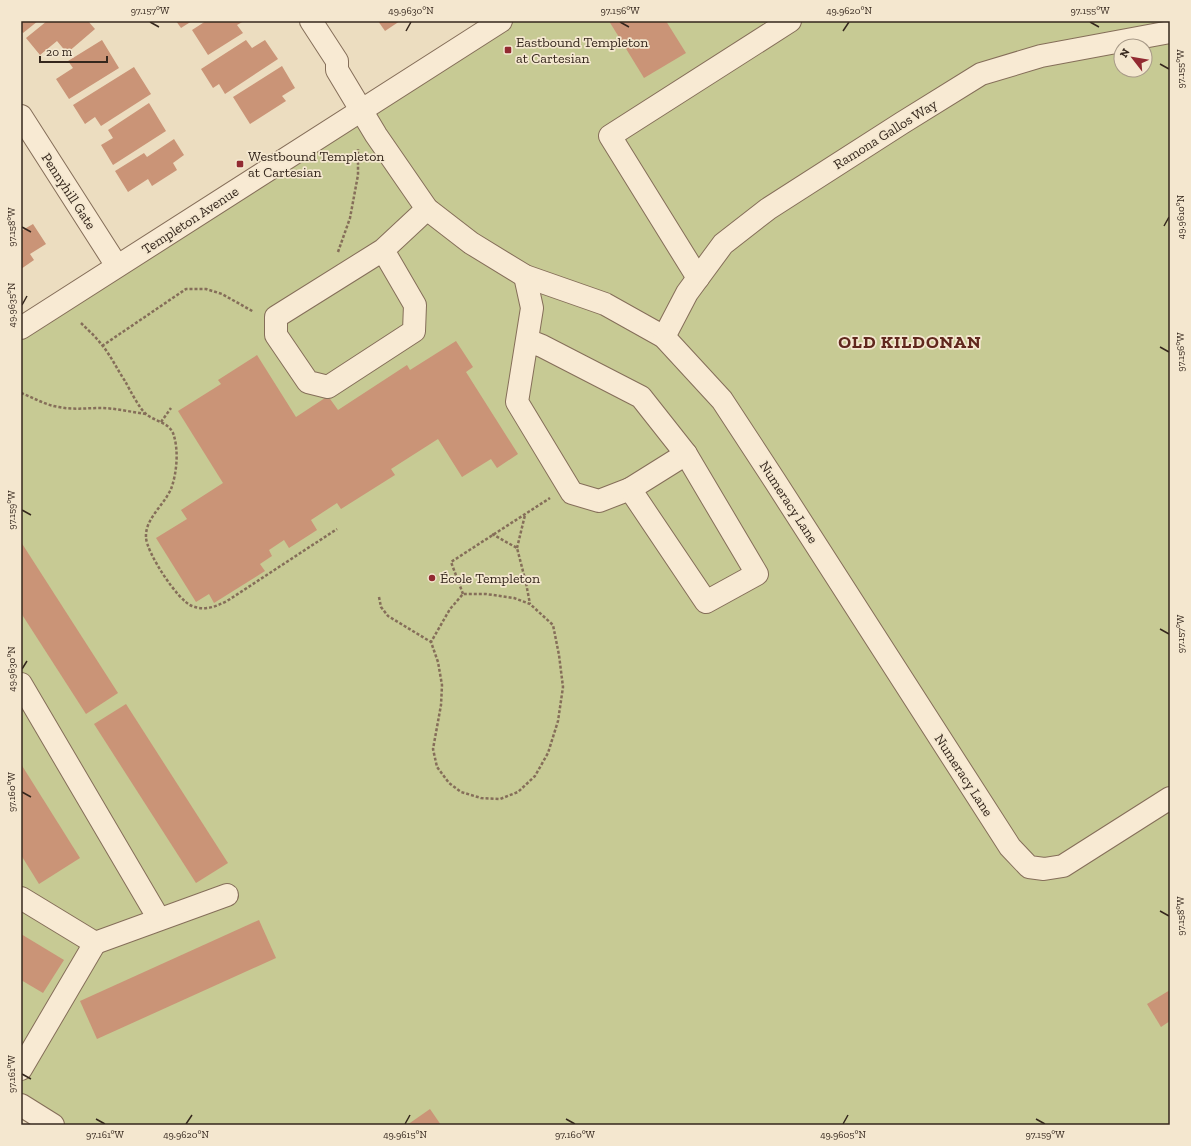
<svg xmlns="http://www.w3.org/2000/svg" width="1191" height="1146" font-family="'Zilla Slab',serif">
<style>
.green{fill:#c7ca94;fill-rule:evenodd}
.building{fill:#ca9477}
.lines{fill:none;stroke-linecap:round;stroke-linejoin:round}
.minor-casing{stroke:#856e59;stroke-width:24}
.path{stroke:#856e59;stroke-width:2.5;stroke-dasharray:3 2;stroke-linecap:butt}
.minor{stroke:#f8ead3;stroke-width:22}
.ticks{fill:none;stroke:#35271d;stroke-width:1.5}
.poi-dot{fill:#922a31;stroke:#f4e7cf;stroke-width:1.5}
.labels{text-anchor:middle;stroke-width:3.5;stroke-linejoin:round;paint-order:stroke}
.poi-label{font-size:14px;fill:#35271d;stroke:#f4e7cf;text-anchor:start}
.street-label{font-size:14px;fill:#35271d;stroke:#f4e7cf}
.district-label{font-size:18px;font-weight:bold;letter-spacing:1px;fill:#60271d;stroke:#f4e7cf}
.neatline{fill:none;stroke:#35271d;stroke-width:1.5}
.ticks-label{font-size:10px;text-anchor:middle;fill:#35271d}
</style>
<rect width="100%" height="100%" fill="#ecddc0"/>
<path class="green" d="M500,21H1170V1125H53L21,1106V327ZM1121,46H1145V70H1121Z"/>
<g class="building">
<path d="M21,21H38L23,33L21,30Z"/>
<path d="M47,21H88L95,29L67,53L57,41L40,55L26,38Z"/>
<path d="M176,21H192L181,28Z"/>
<path d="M206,21H244L237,25L243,33L208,55L192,30Z"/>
<path d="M378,21H400L385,31Z"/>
<path d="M609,21H666L686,53L644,78Z"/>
<path d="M102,40L119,68L69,99L56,79L73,68L68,61Z"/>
<path d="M246,40L252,48L265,40L278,59L225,94L219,84L213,88L201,69Z"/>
<path d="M282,66L295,88L282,96L286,101L250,124L233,97Z"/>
<path d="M134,67L151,94L101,126L95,117L85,124L73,105Z"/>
<path d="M149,103L166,131L113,165L101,145L113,138L108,130Z"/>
<path d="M174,139L184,155L173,163L177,170L152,186L148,179L128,192L115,171L144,153L147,157Z"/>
<path d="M33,224L46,244L30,254L34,260L21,269V231Z"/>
<path d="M456,341L473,367L466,372L518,454L497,468L491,459L462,477L438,439L391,469L395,475L341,509L337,503L311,520L317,530L289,548L284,540L269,550L272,556L260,564L265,571L214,603L209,594L196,602L156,538L187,519L181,510L223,483L178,411L221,384L218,380L257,355L296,417L328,396L338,410L407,365L410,370Z"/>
<path d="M21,542L118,693L86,714L21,613Z"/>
<path d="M126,704L228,863L196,883L94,724Z"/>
<path d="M21,764L80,858L39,884L21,855Z"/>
<path d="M259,920L276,958L97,1039L80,1001Z"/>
<path d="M21,934L64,960L43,993L21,980Z"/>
<path d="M1170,990V1021L1161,1027L1147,1004Z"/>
<path d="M430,1109L441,1125H407Z"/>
</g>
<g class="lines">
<defs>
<g id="minor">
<path d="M311,21L337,61V70L376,135L427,209L471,243L525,276L605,304L664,337L722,400L775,481L1010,847L1029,867L1044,869L1063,866L1170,798"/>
<path d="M21,116L117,266"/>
<path d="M383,250L415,305L414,331L328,387L308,382L276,335V317L383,250L427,209"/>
<path d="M525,276L532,308L517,402L572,493L599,501L630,489L706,602L757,574L686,454L641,397L542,346L527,340"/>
<path d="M698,278L610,136L790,21"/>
<path d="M21,328L501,21"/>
<path d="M664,337L687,293L723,244L768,209L902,123L981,74L1041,56L1170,32"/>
<path d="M630,489L686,454"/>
<path d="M21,684L159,919"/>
<path d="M21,898L95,943L227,895"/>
<path d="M21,1069L95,943"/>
<path d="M21,1105L53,1125"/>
</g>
</defs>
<use href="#minor" class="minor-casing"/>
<g class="path">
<path d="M338,252L350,218L358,175V149"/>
<path d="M81,323C88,330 96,337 102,345C111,356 117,369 125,381C130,390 139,408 146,414C154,421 168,422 173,433C179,449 177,473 171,489C164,505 145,519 146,537C146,552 178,601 192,606C205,611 215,607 227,601L337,529"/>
<path d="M102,346L186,289H206L222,294L254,312"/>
<path d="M21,393C34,398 45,405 59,407C73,410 86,408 100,408C115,408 131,412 146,414"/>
<path d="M161,422L171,408"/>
<path d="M492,534L517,548L526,583L530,604"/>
<path d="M517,548L525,515"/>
<path d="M463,594L451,562L550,498"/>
<path d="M379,597L381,607L388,616L431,642L438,662L442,685L441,705L433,749L437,767L449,783L461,792L481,798L500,799L518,792L535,776L548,753L558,721L563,687L559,655L553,625L530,604L514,598L486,594H463L450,609L431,642"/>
</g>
<use href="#minor" class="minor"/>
</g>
<path class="ticks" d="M150,22L159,27M620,22L629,27M1090,22L1099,27M406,31L411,22M843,31L849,22M1160,64L1169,69M1164,226L1169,217M22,227L31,232M22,305L27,296M1160,347L1169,352M22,510L31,515M1160,629L1169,634M22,669L27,661M22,792L31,797M1160,911L1169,916M22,1074L31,1079M96,1119L105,1124M566,1119L575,1124M1036,1119L1045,1124M186,1124L192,1115M405,1124L410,1115M843,1124L848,1115"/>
<g class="poi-dot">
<rect x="504" y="46" width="8" height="8" rx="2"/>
<rect x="236" y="160" width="8" height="8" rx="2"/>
<circle cx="432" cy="578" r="4"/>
</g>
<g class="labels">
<g class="poi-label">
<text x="516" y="47">Eastbound Templeton<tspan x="516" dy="16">at Cartesian</tspan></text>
<text x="248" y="161">Westbound Templeton<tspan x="248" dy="16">at Cartesian</tspan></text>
<text x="440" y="583">École Templeton</text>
</g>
<g class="street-label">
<text transform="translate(885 134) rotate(-32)" y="5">Ramona Gallos Way</text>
<text transform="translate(69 191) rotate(57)" y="5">Pennyhill Gate</text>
<text transform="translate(190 220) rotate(-33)" y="5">Templeton Avenue</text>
<text transform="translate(789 502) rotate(57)" y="5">Numeracy Lane</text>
<text transform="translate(964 775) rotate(57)" y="5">Numeracy Lane</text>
</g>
<g class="district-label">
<text x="910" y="348">OLD KILDONAN</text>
</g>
</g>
<rect width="1191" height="1146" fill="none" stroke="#f4e7cf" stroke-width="44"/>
<g transform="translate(1133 58) rotate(301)"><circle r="19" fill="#f4e7cf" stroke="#a89a88"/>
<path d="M0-3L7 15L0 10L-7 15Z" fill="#922a31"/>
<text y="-6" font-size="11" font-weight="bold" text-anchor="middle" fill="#35271d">N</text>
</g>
<path d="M40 56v6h67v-6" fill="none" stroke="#35271d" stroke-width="2"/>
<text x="46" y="56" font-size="12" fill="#35271d" stroke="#f4e7cf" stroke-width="3" paint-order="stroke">20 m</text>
<rect x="22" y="22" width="1147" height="1102" class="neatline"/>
<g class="ticks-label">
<text x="150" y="14">97.157°W</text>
<text x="411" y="14">49.9630°N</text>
<text x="620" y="14">97.156°W</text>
<text x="849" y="14">49.9620°N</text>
<text x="1090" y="14">97.155°W</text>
<text transform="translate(1180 69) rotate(-90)" y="4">97.155°W</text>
<text transform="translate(1180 217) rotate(-90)" y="4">49.9610°N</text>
<text transform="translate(11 227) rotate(-90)" y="4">97.158°W</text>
<text transform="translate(11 305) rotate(-90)" y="4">49.9635°N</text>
<text transform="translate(1180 352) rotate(-90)" y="4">97.156°W</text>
<text transform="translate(11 510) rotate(-90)" y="4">97.159°W</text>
<text transform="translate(1180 634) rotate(-90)" y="4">97.157°W</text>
<text transform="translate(11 669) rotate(-90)" y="4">49.9630°N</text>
<text transform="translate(11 792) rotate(-90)" y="4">97.160°W</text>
<text transform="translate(1180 916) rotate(-90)" y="4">97.158°W</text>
<text transform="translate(11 1074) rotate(-90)" y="4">97.161°W</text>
<text x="105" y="1138">97.161°W</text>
<text x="186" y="1138">49.9620°N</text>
<text x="405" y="1138">49.9615°N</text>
<text x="575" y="1138">97.160°W</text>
<text x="843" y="1138">49.9605°N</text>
<text x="1045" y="1138">97.159°W</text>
</g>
</svg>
